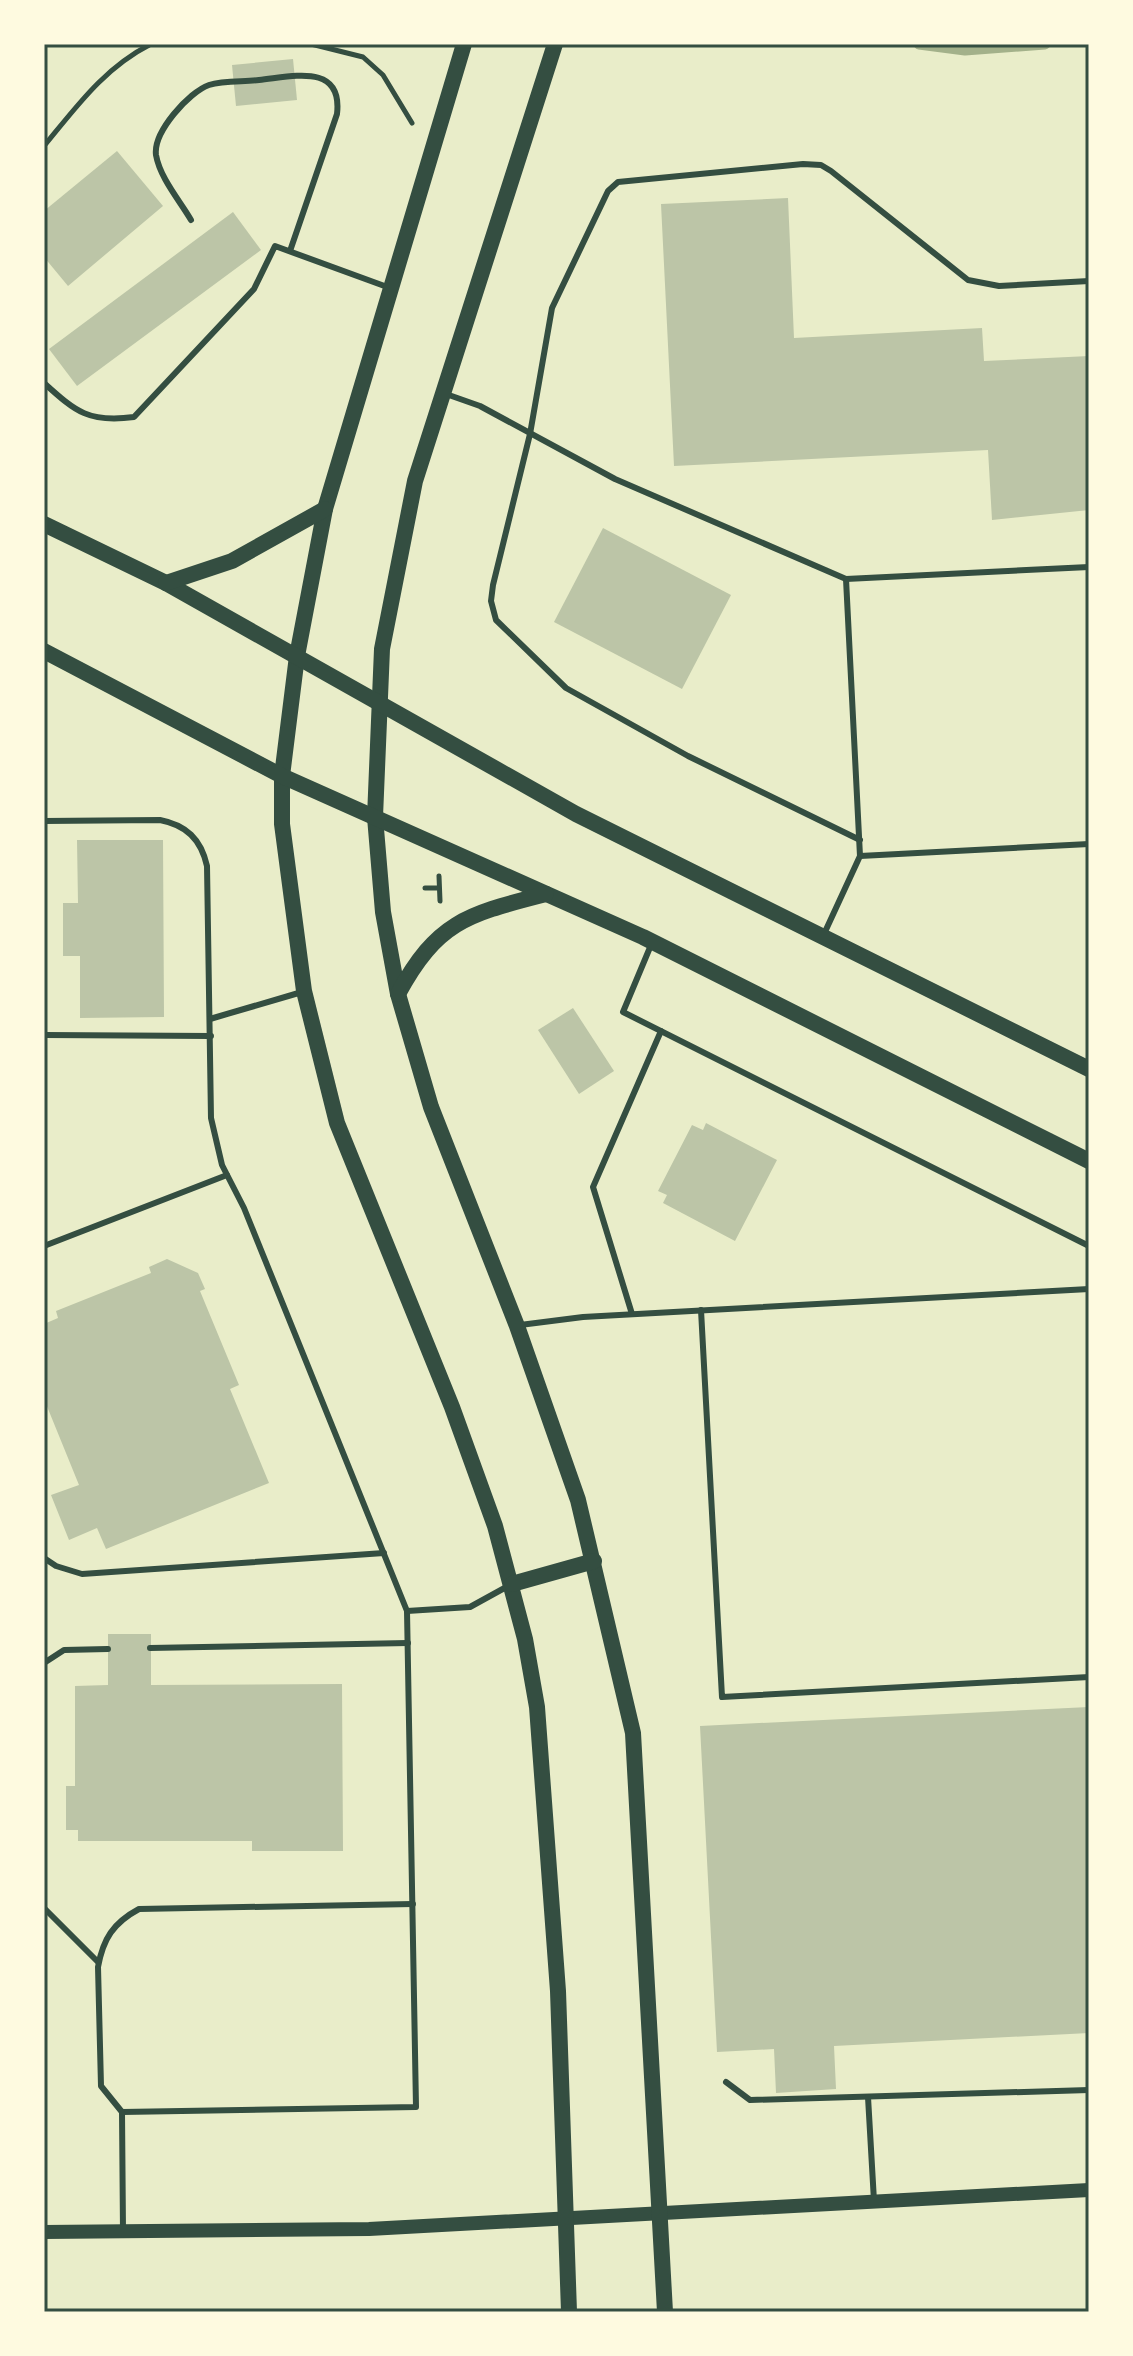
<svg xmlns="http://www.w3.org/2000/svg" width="1133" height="2356" font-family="'Sofia Sans Condensed',sans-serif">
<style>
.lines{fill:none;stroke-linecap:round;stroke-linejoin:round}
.stream{stroke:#a3b18a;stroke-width:11}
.building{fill:#bcc5a7}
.path{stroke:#344e41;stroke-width:5}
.service{stroke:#344e41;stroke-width:6}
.tertiary{stroke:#344e41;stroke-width:14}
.secondary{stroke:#344e41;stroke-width:16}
.neatline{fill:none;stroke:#344e41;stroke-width:3}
</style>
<rect width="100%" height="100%" fill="#e9edc9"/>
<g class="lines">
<path class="stream" d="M919,44L965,50L1045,44"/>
</g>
<g class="building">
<path d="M293,59L297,100L236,106L232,65Z"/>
<path d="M117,151L163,206L68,286L44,257V211Z"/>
<path d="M788,198L794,338L982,328L984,361L1089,356V510L992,520L988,450L674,466L661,204Z"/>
<path d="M233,212L261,250L77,386L49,349Z"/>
<path d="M603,528L731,595L682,689L554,622Z"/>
<path d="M77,840H163L164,1017L80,1018V956H63V903H78Z"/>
<path d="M573,1008L614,1071L579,1094L538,1030Z"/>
<path d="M706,1123L777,1160L735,1241L663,1203L667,1195L658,1191L692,1125L703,1130Z"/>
<path d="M167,1259L198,1273L205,1289L200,1291L239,1385L230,1389L269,1483L106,1549L97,1528L69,1540L51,1495L79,1485L44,1399V1324L58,1318L56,1311L151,1273L149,1267Z"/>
<path d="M108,1634H151V1685L342,1684L343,1851H252V1841H78V1830H66V1786H75V1686L108,1685Z"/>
<path d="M1089,1707V2033L834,2046L836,2089L776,2093L774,2049L717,2052L700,1726Z"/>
</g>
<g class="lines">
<g class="path">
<path d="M311,44L363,57L383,75L412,123"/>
<path d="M44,146C77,106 104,68 151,44"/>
<path d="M439,876L440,901"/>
<path d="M425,888H437"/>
</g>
<g class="service">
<path d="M191,220C180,201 160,178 156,155C153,132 189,92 209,85C224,80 244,82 259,80C291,77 343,62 337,114L290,251"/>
<path d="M44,383C76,412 89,423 134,417L254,289L275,246L390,288"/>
<path d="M446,394L480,406L615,479L846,579L1089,567"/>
<path d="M44,821L160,820C186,825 201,839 207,866L211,1118L222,1165L244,1208L407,1611L416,2107L122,2112"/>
<path d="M860,840L688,756L566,688L496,620L491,601L493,585L530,434L552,308L608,191L618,182L803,164L821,165L831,171L968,280L999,286L1089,281"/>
<path d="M860,856L1089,844"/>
<path d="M824,934L860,856L846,579"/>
<path d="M651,945L623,1012L1089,1246"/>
<path d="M210,1019L302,992"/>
<path d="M44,1035L211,1036"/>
<path d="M44,1246L227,1175"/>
<path d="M701,1310L722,1697L1089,1677"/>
<path d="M632,1314L593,1187L661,1031"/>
<path d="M520,1325L583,1317L1089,1289"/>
<path d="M44,1558L56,1566L82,1574L384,1553"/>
<path d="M407,1611L470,1607L510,1585"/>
<path d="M150,1648L408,1643"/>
<path d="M44,1663L64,1650L108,1649"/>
<path d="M44,1908L98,1962"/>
<path d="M726,2082L750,2100L1089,2090"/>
<path d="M868,2097L874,2201"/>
<path d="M123,2232L122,2112L101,2086L98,1967C103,1939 113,1923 139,1909L413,1904"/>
</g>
<path class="tertiary" d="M44,2232L369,2229L1089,2190"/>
<g class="secondary">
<path d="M464,44L325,509L297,656L282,776V824L304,991L337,1123L452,1407L495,1526L525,1639L537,1707L558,1991L569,2312"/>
<path d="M555,44L415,481L382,649L375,817L383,912L398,994L431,1107L517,1326L578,1500L633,1733L665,2312"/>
<path d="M44,524L166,583L576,814L1089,1069"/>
<path d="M166,583L232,561L325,509"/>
<path d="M44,651L282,776L643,937L1089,1161"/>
<path d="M398,994C438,920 469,914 546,894"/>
<path d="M512,1584L594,1561"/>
</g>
</g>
<rect width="1133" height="2356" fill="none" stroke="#fefae0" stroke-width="92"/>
<rect x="46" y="46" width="1041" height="2264" class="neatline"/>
</svg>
